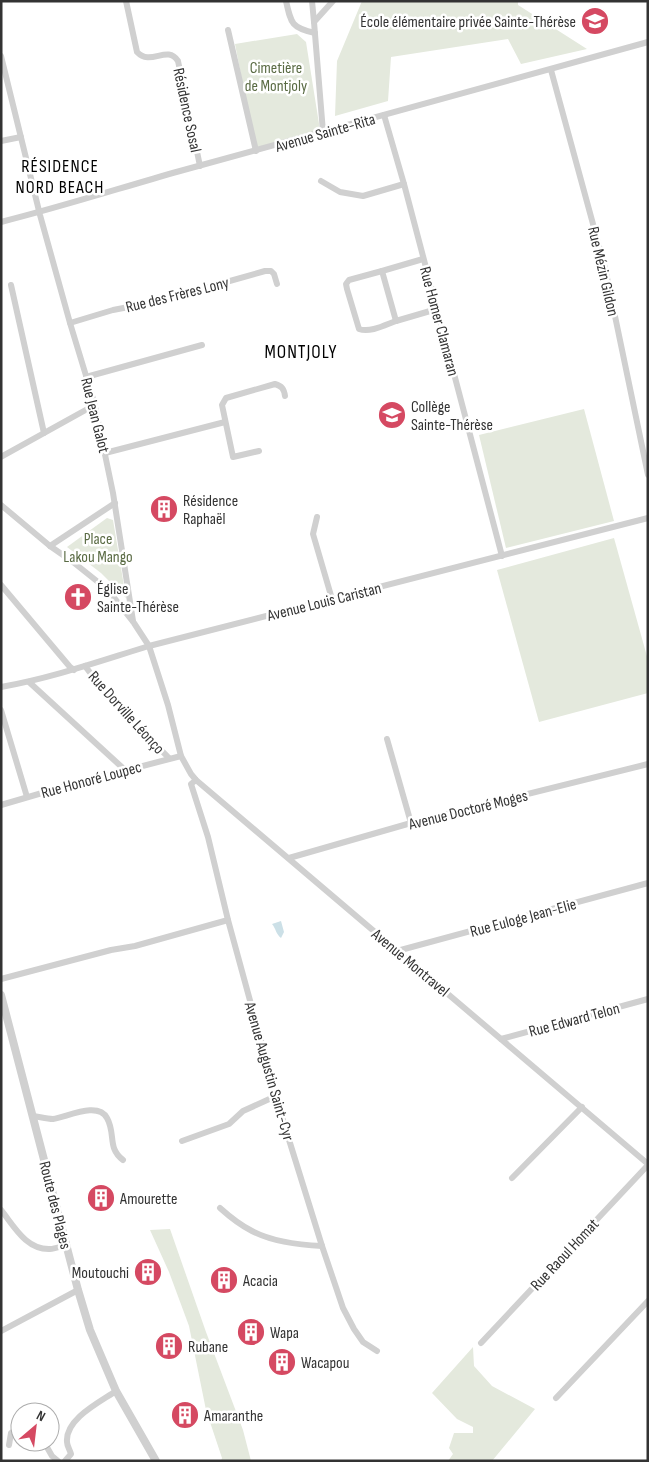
<svg xmlns="http://www.w3.org/2000/svg" width="649" height="1462" font-family="'Sofia Sans Condensed',sans-serif">
<style>
.green{fill:#e4e9dd}
.water{fill:#cce0e7}
.lines{fill:none;stroke-linecap:round;stroke-linejoin:round}
.minor{stroke:#d0d0d0;stroke-width:6}
.tertiary{stroke:#d0d0d0;stroke-width:8}
.labels{text-anchor:middle;stroke-width:5;stroke-linejoin:round;paint-order:stroke}
.poi-label{font-size:16px;fill:#333;stroke:#fff;text-anchor:start}
.park-label{font-size:16px;fill:#5a6b44;stroke:#fff}
.street-label{font-size:16px;fill:#333;stroke:#fff}
.neighbourhood-label{font-size:18px;letter-spacing:1px;fill:#000;stroke:#fff}
.quarter-label{font-size:19px;letter-spacing:1px;fill:#000;stroke:#fff}
</style>
<rect width="100%" height="100%" fill="#fff"/>
<g class="green">
<path d="M362,1H518V5L587,49L521,64L508,39L391,57L388,101L335,116L337,61Z"/>
<path d="M297,34L306,42L320,130L255,148L235,44Z"/>
<path d="M584,409L614,521L506,548L479,435Z"/>
<path d="M107,518L113,520L126,598L101,573L67,547Z"/>
<path d="M614,538L648,660V693L539,722L497,570Z"/>
<path d="M170,1229L206,1332L243,1430L251,1461H221L222,1458L206,1410L189,1326L169,1272L150,1230Z"/>
<path d="M473,1347L474,1366L492,1386L535,1409L492,1461H448L453,1454L449,1448L454,1433H473V1427L457,1419L432,1393Z"/>
</g>
<path class="water" d="M281,921L284,932L281,938C276,934 276,929 272,924Z"/>
<g class="lines">
<g class="minor">
<path d="M126,1L137,52C151,67 167,44 178,61L200,166"/>
<path d="M286,1C291,24 292,28 315,33"/>
<path d="M312,1L314,22"/>
<path d="M228,30L256,151"/>
<path d="M1,56L40,215L70,323L94,402L113,493L133,621"/>
<path d="M551,70L605,268L648,475"/>
<path d="M384,115L404,184L502,556"/>
<path d="M323,132L314,22L333,1"/>
<path d="M1,141L21,137"/>
<path d="M321,181L340,192L363,196L404,184"/>
<path d="M1,222C61,207 120,188 180,171C336,129 492,86 648,42"/>
<path d="M423,259L382,271L396,321L437,309"/>
<path d="M382,271L349,280L346,284L347,289L359,329C370,333 385,325 396,321"/>
<path d="M11,285L44,433"/>
<path d="M70,323L113,310L155,302L265,271H271L274,274L277,284"/>
<path d="M86,377L202,345"/>
<path d="M259,451L233,457L222,405L226,398L275,384C282,386 284,389 285,396"/>
<path d="M105,453L225,422"/>
<path d="M1,457L91,407L94,402"/>
<path d="M1,505L50,546L73,562L98,582L112,595L134,623L149,646L168,705L181,756L191,774L196,780L648,1164"/>
<path d="M317,517L313,534L332,599"/>
<path d="M50,546L115,503"/>
<path d="M1,585L70,667L74,670"/>
<path d="M85,666C110,700 140,729 169,758"/>
<path d="M29,682L125,770"/>
<path d="M1,687C52,678 100,661 149,646L648,518"/>
<path d="M1,710L27,797"/>
<path d="M387,739L411,823"/>
<path d="M196,780L191,784L208,837L228,920L281,1114L322,1246L343,1308L354,1329L363,1342L377,1351"/>
<path d="M1,805L66,786L181,756"/>
<path d="M289,858L411,823L648,764"/>
<path d="M397,951L648,883"/>
<path d="M1,979L111,950L135,946L228,920"/>
<path d="M501,1039L648,999"/>
<path d="M33,1116C40,1117 47,1119 53,1119C67,1117 98,1101 107,1118C116,1134 107,1148 123,1160"/>
<path d="M182,1141L229,1124L243,1111L276,1096"/>
<path d="M512,1178L582,1107"/>
<path d="M220,1208C230,1217 240,1225 252,1231C273,1242 299,1245 322,1246"/>
<path d="M1,1210C14,1226 26,1250 50,1249C55,1249 61,1246 66,1245"/>
<path d="M1,1331L78,1290"/>
<path d="M481,1343L648,1165"/>
<path d="M556,1398L648,1301"/>
<path d="M44,1442L52,1456L58,1461"/>
<path d="M9,1445L11,1433L16,1429H20"/>
<path d="M65,1461L71,1454C70,1450 67,1446 67,1442C65,1419 100,1402 116,1391"/>
</g>
<path class="tertiary" d="M1,995L78,1290L90,1330L116,1391L156,1461"/>
</g>
<defs>
<symbol id="school-disc" viewBox="-11 -11 22 22"><circle r="9.5" fill="#d54962" stroke="#fff"/><path d="M0-5L7-2L0 1L-7-2ZM-4 1L0 2.5L4 1V4Q0 6-4 4Z" fill="#fff"/></symbol>
<symbol id="building-disc" viewBox="-11 -11 22 22"><circle r="9.5" fill="#d54962" stroke="#fff"/><path d="M-4-6H4V6H1V3H-1V6H-4ZM-2.5-4.3h1.7v1.8h-1.7ZM.8-4.3h1.7v1.8H.8ZM-2.5-1h1.7V.8h-1.7ZM.8-1h1.7V.8H.8Z" fill="#fff"/></symbol>
<symbol id="church-disc" viewBox="-11 -11 22 22"><circle r="9.5" fill="#d54962" stroke="#fff"/><path d="M-1.2-6h2.4v3.5h3.3v2.4h-3.3V6h-2.4V-.1h-3.3v-2.4h3.3Z" fill="#fff"/></symbol>
</defs>
<g fill-rule="evenodd">
<use href="#school-disc" x="579" y="5" width="32" height="32"/>
<use href="#school-disc" x="376" y="399" width="32" height="32"/>
<use href="#building-disc" x="148" y="493" width="32" height="32"/>
<use href="#church-disc" x="62" y="581" width="32" height="32"/>
<use href="#building-disc" x="85" y="1182" width="32" height="32"/>
<use href="#building-disc" x="132" y="1256" width="32" height="32"/>
<use href="#building-disc" x="208" y="1264" width="32" height="32"/>
<use href="#building-disc" x="235" y="1316" width="32" height="32"/>
<use href="#building-disc" x="153" y="1330" width="32" height="32"/>
<use href="#building-disc" x="266" y="1346" width="32" height="32"/>
<use href="#building-disc" x="169" y="1399" width="32" height="32"/>
</g>
<g class="labels">
<g class="poi-label">
<text x="576" y="27" text-anchor="end">École élémentaire privée Sainte-Thérèse</text>
<text x="411" y="412">Collège<tspan x="411" dy="18">Sainte-Thérèse</tspan></text>
<text x="183" y="506">Résidence<tspan x="183" dy="18">Raphaël</tspan></text>
<text x="97" y="594">Église<tspan x="97" dy="18">Sainte-Thérèse</tspan></text>
<text x="120" y="1204">Amourette</text>
<text x="129" y="1278" text-anchor="end">Moutouchi</text>
<text x="243" y="1286">Acacia</text>
<text x="270" y="1338">Wapa</text>
<text x="188" y="1352">Rubane</text>
<text x="301" y="1368">Wacapou</text>
<text x="204" y="1421">Amaranthe</text>
</g>
<g class="park-label">
<text x="276" y="73">Cimetière<tspan x="276" dy="18">de Montjoly</tspan></text>
<text x="98" y="544">Place<tspan x="98" dy="18">Lakou Mango</tspan></text>
</g>
<g class="street-label">
<text transform="translate(188 110) rotate(78)" y="6">Résidence Sosal</text>
<text transform="translate(325 132) rotate(-16)" y="6">Avenue Sainte-Rita</text>
<text transform="translate(604 271) rotate(77)" y="6">Rue Mézin Gildon</text>
<text transform="translate(177 294) rotate(-14)" y="6">Rue des Frères Lony</text>
<text transform="translate(440 321) rotate(75)" y="6">Rue Homer Clamaran</text>
<text transform="translate(96 415) rotate(76)" y="6">Rue Jean Galot</text>
<text transform="translate(324 601) rotate(-14)" y="6">Avenue Louis Caristan</text>
<text transform="translate(127 712) rotate(48)" y="6">Rue Dorville Léonço</text>
<text transform="translate(91 779) rotate(-15)" y="6">Rue Honoré Loupec</text>
<text transform="translate(468 809) rotate(-14)" y="6">Avenue Doctoré Moges</text>
<text transform="translate(523 917) rotate(-15)" y="6">Rue Euloge Jean-Elie</text>
<text transform="translate(411 962) rotate(40)" y="6">Avenue Montravel</text>
<text transform="translate(574 1019) rotate(-15)" y="6">Rue Edward Telon</text>
<text transform="translate(270 1071) rotate(74)" y="6">Avenue Augustin Saint-Cyr</text>
<text transform="translate(56 1205) rotate(76)" y="6">Route des Plages</text>
<text transform="translate(564 1254) rotate(-47)" y="6">Rue Raoul Homat</text>
</g>
<g class="neighbourhood-label">
<text x="60" y="172">RÉSIDENCE<tspan x="60" dy="21">NORD BEACH</tspan></text>
</g>
<g class="quarter-label">
<text x="301" y="358">MONTJOLY</text>
</g>
</g>
<rect width="649" height="1462" fill="none" stroke="#333333" stroke-width="5"/>
<g transform="translate(35 1427) rotate(28)"><circle r="24" fill="#ffffff" stroke="#adadad"/>
<path d="M0-4L9 19L0 12L-9 19Z" fill="#d54962"/>
<text y="-8" font-size="14" font-weight="bold" text-anchor="middle" fill="#333333">N</text>
</g>
</svg>
